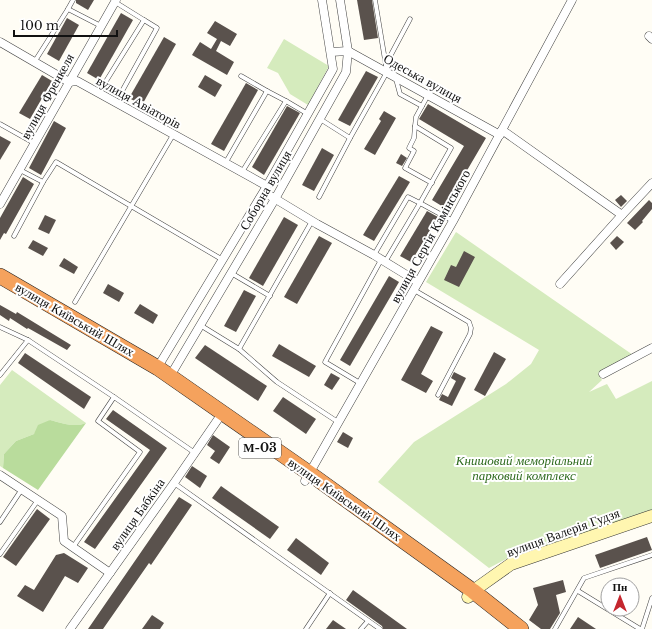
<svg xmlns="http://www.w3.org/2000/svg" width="652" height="629" font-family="'Libre Baskerville',serif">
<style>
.green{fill:#d5ebbd}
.forest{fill:#b9dc9c}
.building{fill:#5a524d}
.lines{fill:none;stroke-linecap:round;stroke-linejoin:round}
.lane-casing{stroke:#444;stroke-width:5}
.street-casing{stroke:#444;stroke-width:9}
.secondary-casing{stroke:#333;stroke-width:13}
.highway-casing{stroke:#222;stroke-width:16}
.lane{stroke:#fff;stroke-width:4}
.street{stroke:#fff;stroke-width:8}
.secondary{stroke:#fff6b0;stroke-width:12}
.highway{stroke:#f5a25d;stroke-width:15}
.labels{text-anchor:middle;stroke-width:4;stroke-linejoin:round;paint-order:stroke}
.shield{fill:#fff;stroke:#585858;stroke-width:1}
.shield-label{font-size:12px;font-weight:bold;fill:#111}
.street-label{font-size:13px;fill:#111;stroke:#fff}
.park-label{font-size:13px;font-style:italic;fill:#2f6b1f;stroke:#fff}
</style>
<rect width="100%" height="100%" fill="#fffdf5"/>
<g class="green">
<path d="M284,39L329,66L308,105L290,94L278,73L267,68Z"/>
<path d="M456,232L633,355L598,373L602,380L589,392L607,384L616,399L652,381V510L508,558L489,568L378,482L414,442L506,384L531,364L539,350L426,282Z"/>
<path d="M12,370L86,423C73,428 62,423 50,420L34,434L16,441L4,454L3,468L0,466V385Z"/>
</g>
<path class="forest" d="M50,420C62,423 73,428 86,423L38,490L3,468L4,454L16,441L34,434L38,425Z"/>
<g class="building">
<path d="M76,0H94L88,10L76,3Z"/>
<path d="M357,0H372L378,38L364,40Z"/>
<path d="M121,13L133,20L99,80L87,73Z"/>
<path d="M67,18L79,25L59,61L47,54Z"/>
<path d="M215,21L237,34L230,46L221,41L216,51L234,62L227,75L192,55L200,42L211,49L217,39L207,33Z"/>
<path d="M164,37L176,44L142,105L129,98Z"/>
<path d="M366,71L378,77L350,126L338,120Z"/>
<path d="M42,75L52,81L30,119L19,113Z"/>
<path d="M205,75L222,85L215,97L198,87Z"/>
<path d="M246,83L258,90L224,151L211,144Z"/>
<path d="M428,104L486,138L445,208L432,200L464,146L419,119Z"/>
<path d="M287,106L300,113L264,175L252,167Z"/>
<path d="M384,111L396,118L375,155L364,149L381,121L379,119Z"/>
<path d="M54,121L66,128L41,175L29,168Z"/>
<path d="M0,136L11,142L0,160Z"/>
<path d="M322,148L334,155L314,191L302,185Z"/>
<path d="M401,154L407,158L402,166L396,163Z"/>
<path d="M399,176L410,182L374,241L363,235Z"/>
<path d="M23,177L34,184L6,234L4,233L0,240V218Z"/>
<path d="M621,195L627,201L621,207L615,200Z"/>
<path d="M649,200L652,203V209L642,221L643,222L635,230L627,223Z"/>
<path d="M427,211L438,217L411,262L400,256Z"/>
<path d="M45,215L56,220L49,234L38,229Z"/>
<path d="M284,217L298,225L263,286L249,278Z"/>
<path d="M319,236L332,243L297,304L284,297Z"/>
<path d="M617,236L624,242L616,250L610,243Z"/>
<path d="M33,240L48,248L43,256L28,248Z"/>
<path d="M464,251L475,257L459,287L444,280L451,265L456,267Z"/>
<path d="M64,258L78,267L74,274L59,266Z"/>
<path d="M389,276L399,282L350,366L340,360Z"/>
<path d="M108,284L124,293L119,302L103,293Z"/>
<path d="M244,290L256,296L236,332L224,326Z"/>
<path d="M140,304L158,315L153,324L134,313Z"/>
<path d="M0,305L16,314L17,312L71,345L67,350L28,328L27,329L10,318L9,321L0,315Z"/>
<path d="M431,326L443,332L421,374L433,381L426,393L401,380Z"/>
<path d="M279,344L316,366L309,377L272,356Z"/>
<path d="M205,345L267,386L258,401L195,358Z"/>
<path d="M494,352L506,359L485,396L474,390Z"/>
<path d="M25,353L91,397L84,409L18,363Z"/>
<path d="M454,372L466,378L452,406L439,400L442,394L448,397L456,381L451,378Z"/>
<path d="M331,373L340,378L332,390L324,385Z"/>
<path d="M283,397L316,419L306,434L273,411Z"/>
<path d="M113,410L167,448L95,549L84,542L150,450L106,419Z"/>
<path d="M343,432L353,438L348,448L337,442Z"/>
<path d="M213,435L230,447L219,464L210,458L215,451L207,445Z"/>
<path d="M192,466L207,476L200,488L185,477Z"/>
<path d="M221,486L279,527L270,539L212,498Z"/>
<path d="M179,497L192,505L151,565L149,563L103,629H88Z"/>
<path d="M37,509L50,519L16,566L3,557Z"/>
<path d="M647,537L652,550L600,568L595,555Z"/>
<path d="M296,538L329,563L321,575L287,550Z"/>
<path d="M64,553L88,568L78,583L65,576L43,612L17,596L25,585L34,590L56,555Z"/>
<path d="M563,580L566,592L556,595L560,613L550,629H541L529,620L538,605L533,588Z"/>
<path d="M353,590L407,629H383L382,626L346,600Z"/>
<path d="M152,615L164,623L160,629H142Z"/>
<path d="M578,617L596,629H570Z"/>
<path d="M333,620L346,629H326Z"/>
</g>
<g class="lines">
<defs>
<g id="lane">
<path d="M68,9L73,0"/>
<path d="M35,61L68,9L101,26"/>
<path d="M386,64L410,19"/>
<path d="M241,76L267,91"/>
<path d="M396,79L400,94L422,106"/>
<path d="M121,93L157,28L144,20"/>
<path d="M98,94L144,20L115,2"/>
<path d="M320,119L350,138L387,72L375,0"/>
<path d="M0,124L34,143"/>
<path d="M415,126L414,138L409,148L414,151L405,168L432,183"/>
<path d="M226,162L267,91L286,101"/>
<path d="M20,170L43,182L56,162L223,260"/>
<path d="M242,172L286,101L308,114"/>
<path d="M319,197L350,138"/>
<path d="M14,236L43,182"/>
<path d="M374,255L408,197L420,203L451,148L415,126L416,117L428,95"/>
<path d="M385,262L420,203L453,221"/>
<path d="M231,273L270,296"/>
<path d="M414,290L469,322L471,328L470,334L438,395"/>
<path d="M75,302L173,135"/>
<path d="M200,325L239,349L312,221"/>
<path d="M0,327L28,340L0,375"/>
<path d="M28,340L114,397"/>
<path d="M239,349L277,382L338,422"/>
<path d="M360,383L325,362L381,260"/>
<path d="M174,483L380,629"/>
<path d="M0,522L22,489"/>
<path d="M73,547L140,452L98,421L114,397L195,453"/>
<path d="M0,554L38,500"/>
<path d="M578,591L640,629"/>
<path d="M306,629L330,593"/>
<path d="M361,629L368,621"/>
<path d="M555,629L584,578L652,555"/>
<path d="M642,629L652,598"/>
</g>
<g id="street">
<path d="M649,36L652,39"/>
<path d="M0,42L69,82L77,81L267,186"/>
<path d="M331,52L348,51L500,135"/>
<path d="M502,130L622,215L560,284"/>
<path d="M264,192L317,224L374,255L418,282"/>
<path d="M0,204L116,0"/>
<path d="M622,215L652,183"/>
<path d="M156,370L267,186L333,69L322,0"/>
<path d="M603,374L652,348"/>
<path d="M169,378L275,199L346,72L348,51L340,0"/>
<path d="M0,475L62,516L64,541L110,573"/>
<path d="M305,481L453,221L572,0"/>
<path d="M70,629L174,483L223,412"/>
</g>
<path id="secondary" d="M468,597L473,591L511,564L652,516"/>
<path id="highway" d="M0,276L158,368L309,473L473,591L521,629"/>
</defs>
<use href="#lane" class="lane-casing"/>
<use href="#street" class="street-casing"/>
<use href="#secondary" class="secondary-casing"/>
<use href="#highway" class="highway-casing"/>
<use href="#lane" class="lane"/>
<use href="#street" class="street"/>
<use href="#secondary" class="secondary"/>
<use href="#highway" class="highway"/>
</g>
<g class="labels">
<rect class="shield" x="239" y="438" width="42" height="20" rx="3"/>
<g class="shield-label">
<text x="260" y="452">М-03</text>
</g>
<g class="street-label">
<text transform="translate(423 78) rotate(29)" y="5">Одеська вулиця</text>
<text transform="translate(47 96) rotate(-61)" y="5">вулиця Френкеля</text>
<text transform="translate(139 102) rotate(29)" y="5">вулиця Авіаторів</text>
<text transform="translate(265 190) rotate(-60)" y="5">Соборна вулиця</text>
<text transform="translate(430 236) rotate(-61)" y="5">вулиця Сергія Камінського</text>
<text transform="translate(75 319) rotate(30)" y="5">вулиця Київський Шлях</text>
<text transform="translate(345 499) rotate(35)" y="5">вулиця Київський Шлях</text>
<text transform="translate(137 514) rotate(-55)" y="5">вулиця Бабкіна</text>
<text transform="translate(563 532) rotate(-20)" y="5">вулиця Валерія Гудзя</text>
</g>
<g class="park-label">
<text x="524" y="465">Книшовий меморіальний<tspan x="524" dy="15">парковий комплекс</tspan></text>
</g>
</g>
<g transform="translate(620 597)"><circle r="19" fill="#ffffff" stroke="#a0a0a0"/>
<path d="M0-3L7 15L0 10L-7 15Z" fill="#c4262e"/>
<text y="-6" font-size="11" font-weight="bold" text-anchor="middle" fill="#111111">Пн</text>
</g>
<path d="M14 30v6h103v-6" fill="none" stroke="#111111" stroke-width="2"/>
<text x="20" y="30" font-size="12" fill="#111111" stroke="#ffffff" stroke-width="3" paint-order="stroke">100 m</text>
</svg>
